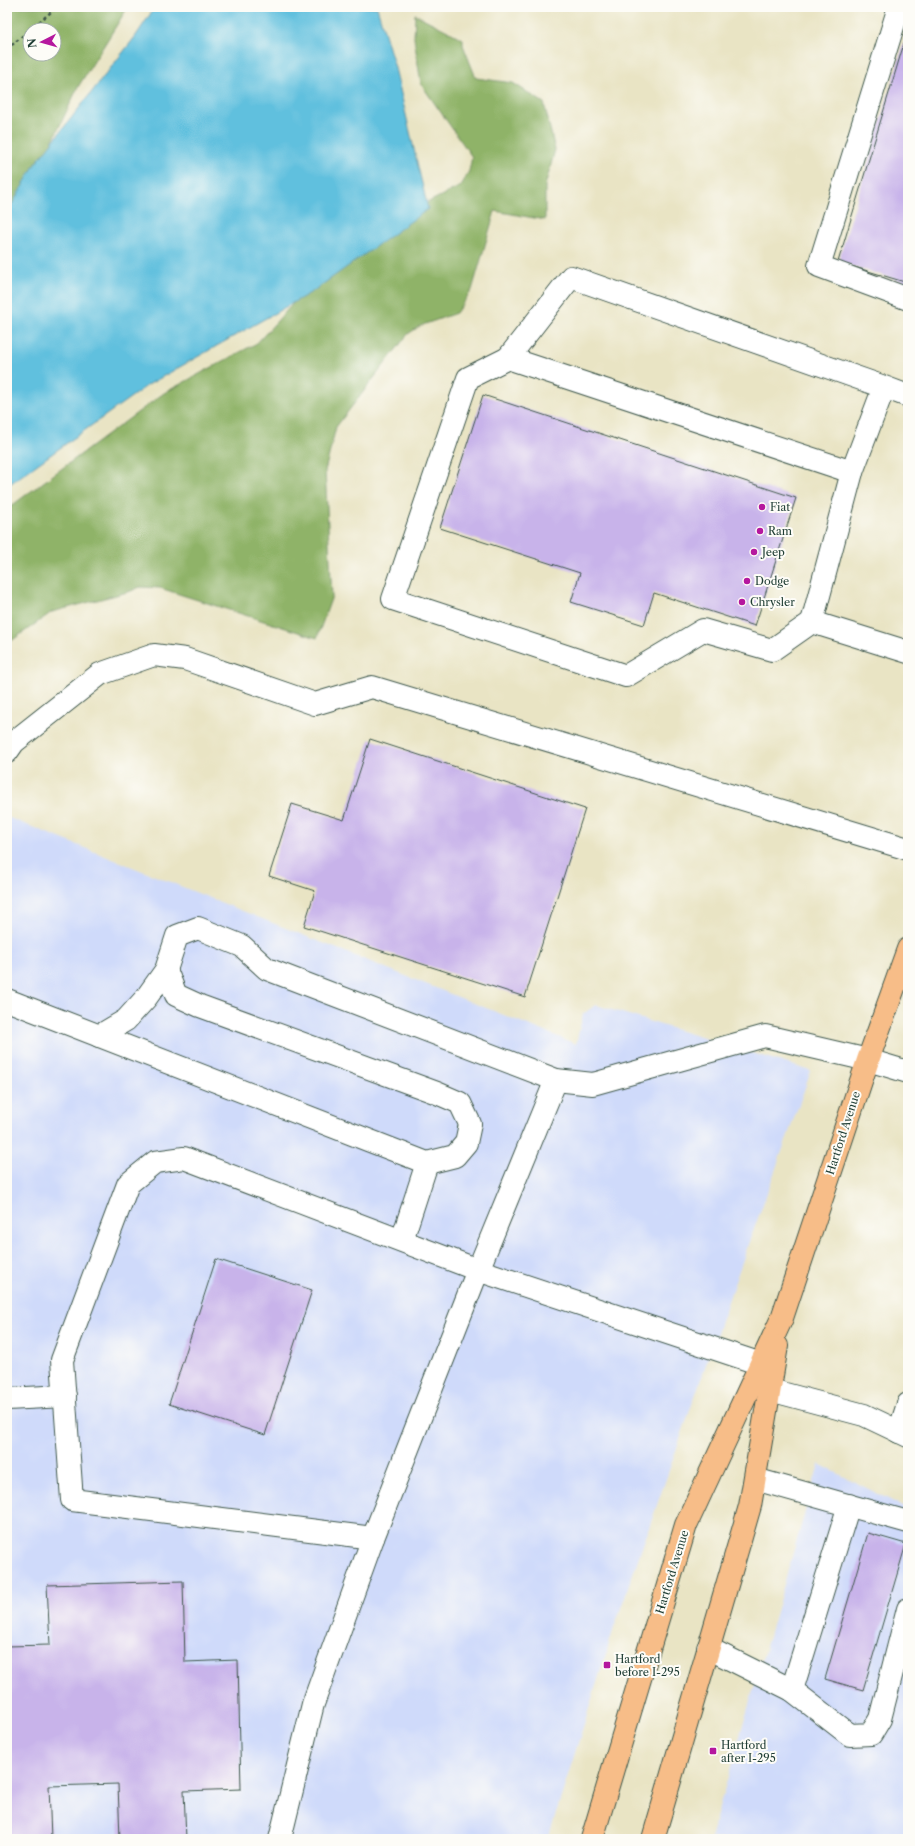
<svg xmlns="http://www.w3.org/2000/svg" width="915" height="1846" font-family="'Libre Caslon Text',serif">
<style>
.built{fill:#cfdafa}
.forest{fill:#8fb368;stroke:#57784e;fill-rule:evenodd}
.water{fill:#60c0de;stroke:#407e89}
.building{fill:#c8b3ea}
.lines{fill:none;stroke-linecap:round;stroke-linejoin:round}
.minor-casing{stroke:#3d564a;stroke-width:24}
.major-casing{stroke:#3d564a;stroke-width:24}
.path{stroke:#3d564a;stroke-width:2.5;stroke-dasharray:3 3;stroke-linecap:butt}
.minor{stroke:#fff;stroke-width:22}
.major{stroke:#f7bd88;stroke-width:22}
.poi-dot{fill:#b5179e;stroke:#fdfcf7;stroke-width:1.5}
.labels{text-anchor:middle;stroke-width:4;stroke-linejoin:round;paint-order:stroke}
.poi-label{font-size:11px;fill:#1f3d34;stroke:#fdfcf7;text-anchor:start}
.street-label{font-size:11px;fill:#1f3d34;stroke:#fdfcf7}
</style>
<rect width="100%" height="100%" fill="#fdfcf7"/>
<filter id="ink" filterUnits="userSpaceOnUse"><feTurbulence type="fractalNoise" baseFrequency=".025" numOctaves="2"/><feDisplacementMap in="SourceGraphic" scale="8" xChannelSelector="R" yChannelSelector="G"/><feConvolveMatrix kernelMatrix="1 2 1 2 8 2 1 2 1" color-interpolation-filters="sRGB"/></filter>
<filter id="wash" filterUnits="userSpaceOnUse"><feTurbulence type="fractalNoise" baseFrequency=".012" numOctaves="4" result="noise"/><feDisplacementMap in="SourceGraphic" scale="16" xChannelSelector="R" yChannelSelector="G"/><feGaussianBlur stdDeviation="0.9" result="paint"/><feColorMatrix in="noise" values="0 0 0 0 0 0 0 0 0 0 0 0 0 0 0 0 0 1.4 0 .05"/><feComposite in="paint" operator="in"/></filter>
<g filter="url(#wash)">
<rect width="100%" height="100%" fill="#e9e4c4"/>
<g class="built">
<path d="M7,817L576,1044L583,1014L596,1005L811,1071L732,1290L614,1628L548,1839H7Z"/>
<path d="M819,1464L908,1509V1839H710Z"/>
</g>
<g class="forest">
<path d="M7,7H128L78,87L7,237ZM30,30H54V54H30Z"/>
<path d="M415,14L463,39V45L476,78L513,83L544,103L555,150L545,186V220L495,211L472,290L456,313L420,326L408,334L336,427L325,471L332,596L317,638L160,588L140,587L131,591L52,612L7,644V509L164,393L257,343L328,265L392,220L461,186L469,171L472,157L421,84L414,38Z"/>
</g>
<path class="water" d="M155,7H377L395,68L428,209L312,292L148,385L7,486V213L35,164L135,37Z"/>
<g id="blocks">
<g class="building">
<path d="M908,30V283L838,262Z"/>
<path d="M483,395L796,498L755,626L654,593L644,625L571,602L580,573L440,528Z"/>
<path d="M370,739L585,809L525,997L304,926L315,891L269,876L292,804L344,820Z"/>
<path d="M216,1259L312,1290L265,1435L169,1404Z"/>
<path d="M868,1533L906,1544L863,1690L825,1679Z"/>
<path d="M183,1581L185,1662L238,1660L241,1789L184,1791L186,1839H120L118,1784L49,1786L51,1839H7V1646L50,1645L47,1585Z"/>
</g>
</g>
</g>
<g filter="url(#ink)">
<use href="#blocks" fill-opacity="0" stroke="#3d564a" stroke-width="1"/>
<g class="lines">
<defs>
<g id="minor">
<path d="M899,7L819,266L908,299"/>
<path d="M508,358L468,378L393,599L626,676L703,630L772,650L812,622"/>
<path d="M884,387L852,472L508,358L571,277L884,387L908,396"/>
<path d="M852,472L812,622L908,652"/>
<path d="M7,752L14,742L100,674L154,655L185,659L315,704L372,687L908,849"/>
<path d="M7,1000L427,1163L455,1156L466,1143L470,1124L460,1103L437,1093L200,1006L176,995L166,970"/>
<path d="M99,1036L126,1020L146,998L166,970L177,936L198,928L242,946L267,969L556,1080L593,1084L765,1036L868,1060L908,1072"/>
<path d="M556,1080L478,1270L184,1158L155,1162L128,1184L62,1360L72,1500L373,1538L478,1270L761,1364"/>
<path d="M402,1240L427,1163"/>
<path d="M770,1390L864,1415L908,1436"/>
<path d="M7,1399L65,1396"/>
<path d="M899,1432L908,1404"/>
<path d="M755,1479L908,1522"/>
<path d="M708,1648L792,1690L850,1735L871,1734L880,1719L908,1609"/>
<path d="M792,1690L849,1505"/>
<path d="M280,1839L313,1704L373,1538"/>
</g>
<g id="major">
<path d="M592,1839L686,1525L782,1318L868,1060L908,949"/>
<path d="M653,1839L750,1506L777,1346"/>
</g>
</defs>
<use href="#minor" class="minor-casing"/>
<use href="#major" class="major-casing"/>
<path class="path" d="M7,49L57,7"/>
<use href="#minor" class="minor"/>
<use href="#major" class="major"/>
</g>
</g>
<g class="poi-dot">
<circle cx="762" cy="507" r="4"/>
<circle cx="760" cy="531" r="4"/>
<circle cx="754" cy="552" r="4"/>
<circle cx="747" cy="581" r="4"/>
<circle cx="742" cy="602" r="4"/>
<rect x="603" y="1661" width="8" height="8" rx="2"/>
<rect x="709" y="1747" width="8" height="8" rx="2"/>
</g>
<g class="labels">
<g class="poi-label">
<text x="770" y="511">Fiat</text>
<text x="768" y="535">Ram</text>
<text x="762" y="556">Jeep</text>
<text x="755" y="585">Dodge</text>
<text x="750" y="606">Chrysler</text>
<text x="615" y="1663">Hartford<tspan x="615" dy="13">before I-295</tspan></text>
<text x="721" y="1749">Hartford<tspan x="721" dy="13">after I-295</tspan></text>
</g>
<g class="street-label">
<text transform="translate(843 1133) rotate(-72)" y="4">Hartford Avenue</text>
<text transform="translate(672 1572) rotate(-73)" y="4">Hartford Avenue</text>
</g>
</g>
<rect width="915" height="1846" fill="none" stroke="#fdfcf7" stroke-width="24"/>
<g transform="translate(42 42) rotate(264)"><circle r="19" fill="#fdfcf7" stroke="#a4b0a9"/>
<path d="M0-3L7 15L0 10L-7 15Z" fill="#b5179e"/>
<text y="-6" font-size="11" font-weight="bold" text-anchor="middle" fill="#1f3d34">N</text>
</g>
</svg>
